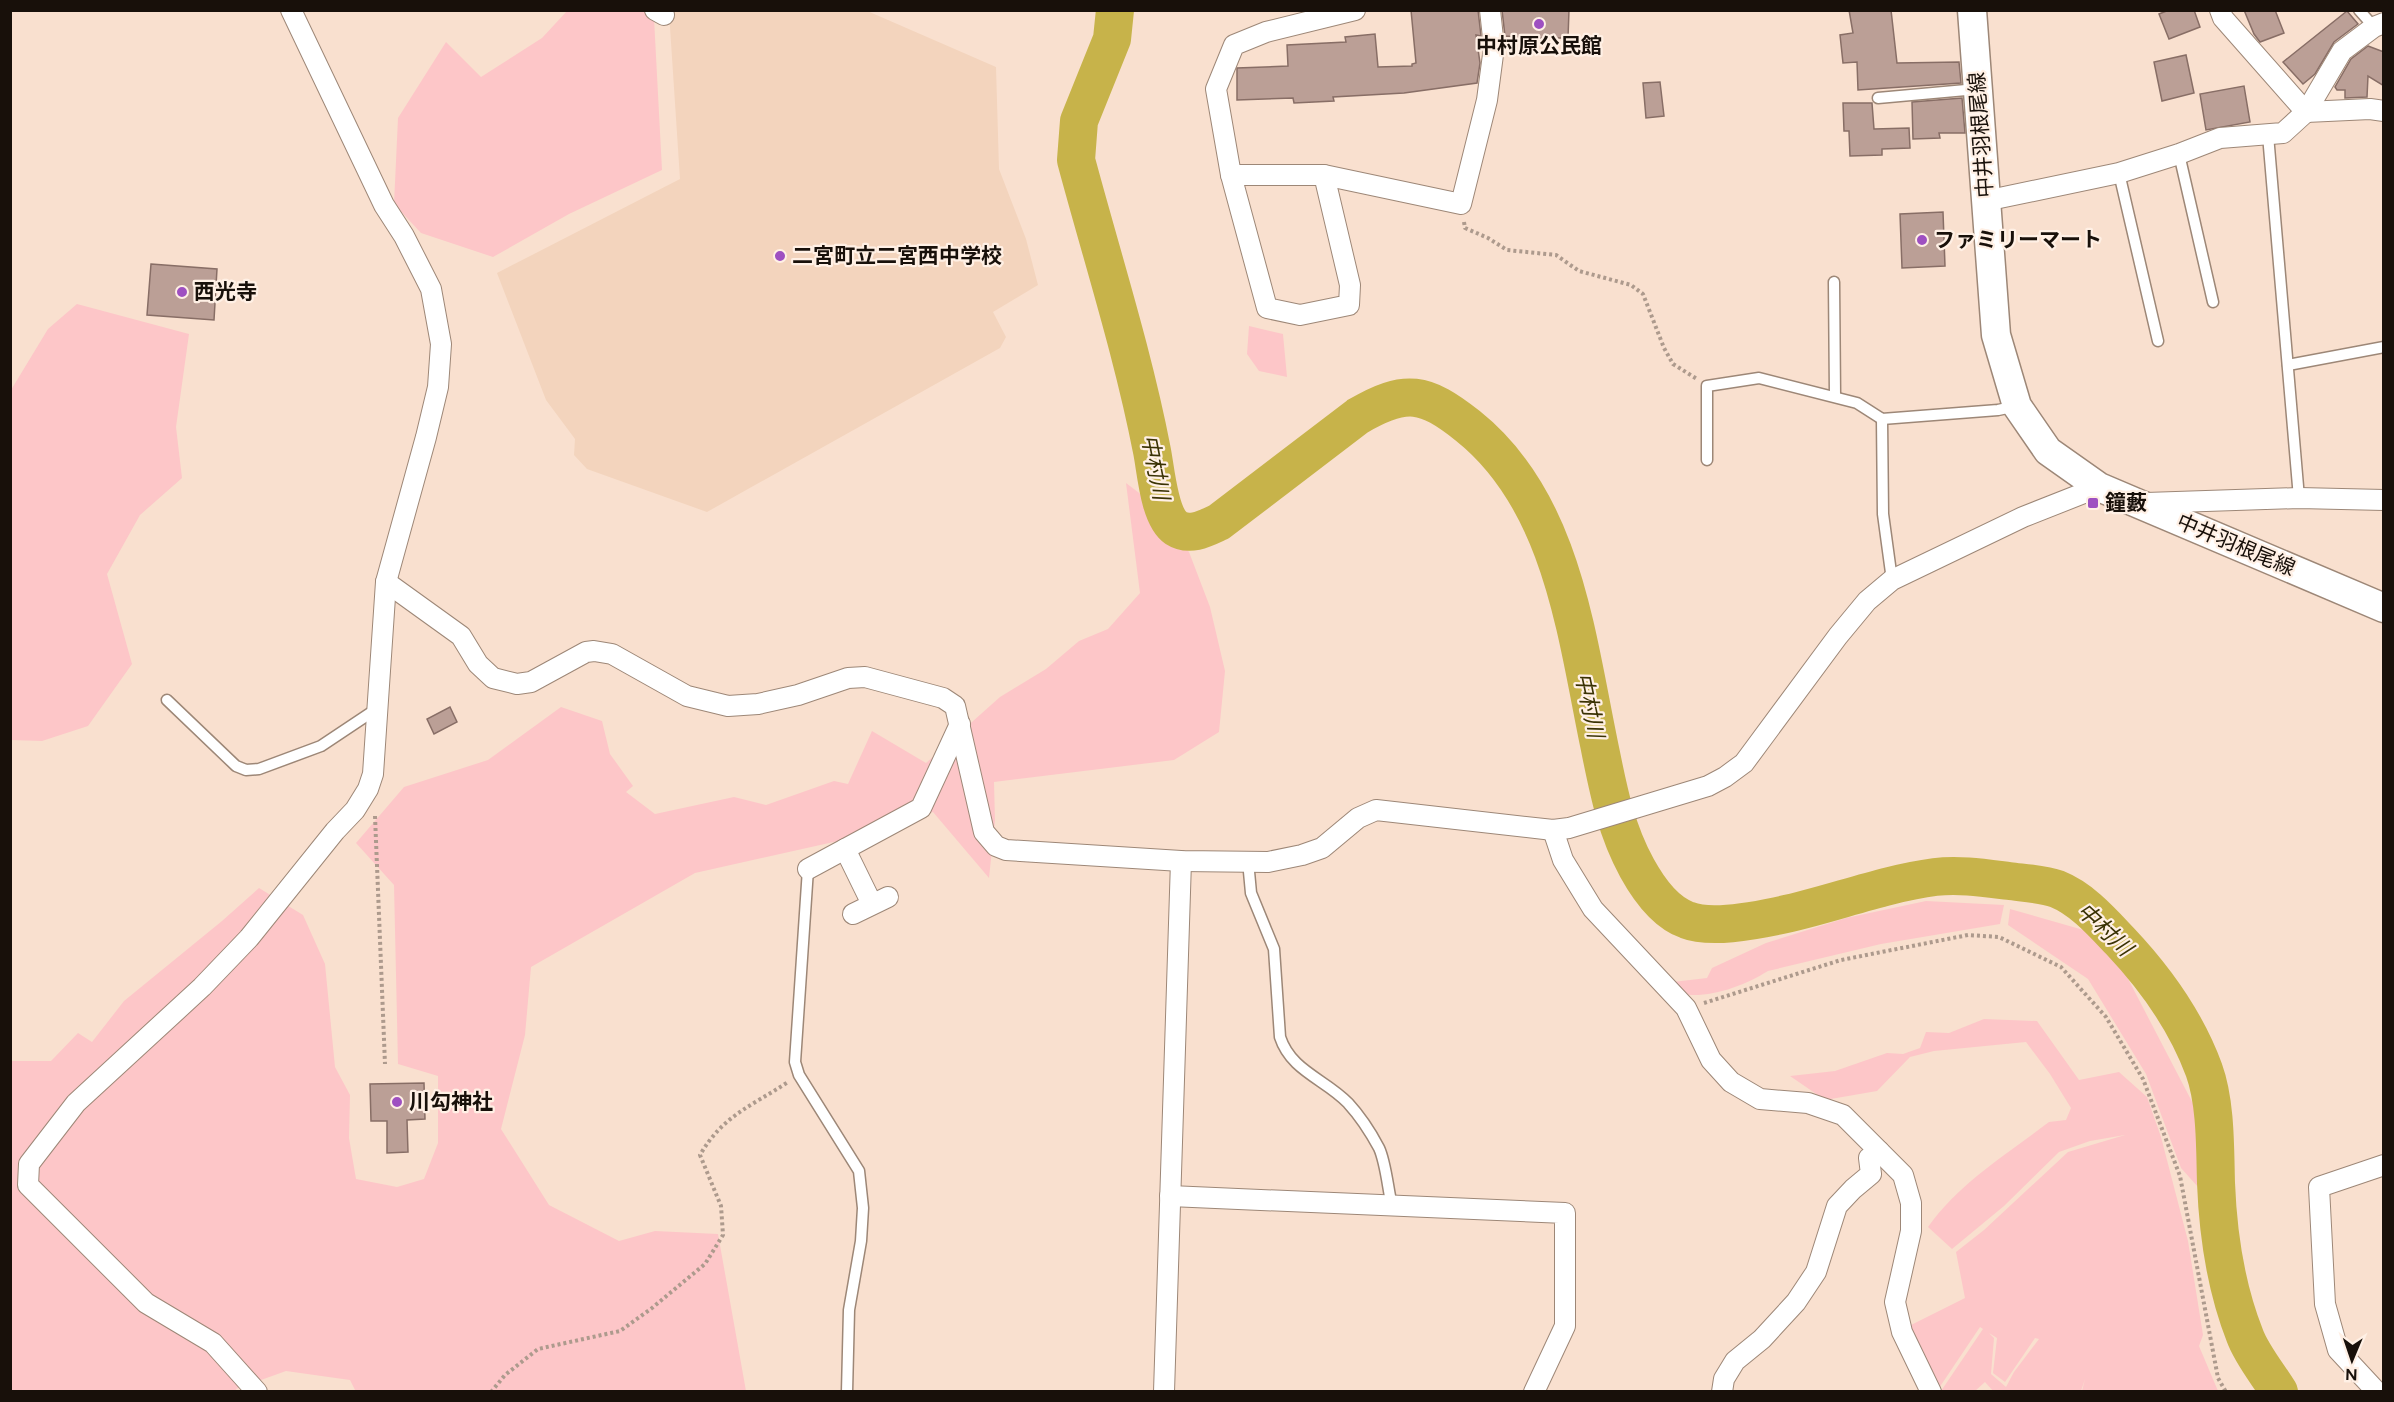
<svg xmlns="http://www.w3.org/2000/svg" width="2394" height="1402" font-family="Figtree,'Noto Sans JP',sans-serif">
<style>
.built{fill:#f3d4bd}
.green{fill:#fdc6c8;fill-rule:evenodd}
.lines{fill:none;stroke-linecap:round;stroke-linejoin:round}
.river{stroke:#c7b34a;stroke-width:38}
.building{fill:#bb9f96;stroke:#886e66;stroke-width:1.5}
.service-casing{stroke:#9d8777;stroke-width:13}
.minor-casing{stroke:#9d8777;stroke-width:22}
.secondary-casing{stroke:#9d8777;stroke-width:31}
.path{stroke:#ad9a8d;stroke-width:4;stroke-dasharray:3 3;stroke-linecap:butt}
.service{stroke:#fff;stroke-width:10}
.minor{stroke:#fff;stroke-width:20}
.secondary{stroke:#fff;stroke-width:28}
.poi-dot{fill:#9e50c1;stroke:#fff0e5;stroke-width:2}
.labels{text-anchor:middle;stroke-width:4.5;stroke-linejoin:round;paint-order:stroke}
.poi-label{font-size:21px;font-weight:bold;fill:#18100a;stroke:#fff0e5;text-anchor:start}
.street-label{font-size:21px;fill:#18100a;stroke:#fff0e5}
.water-label{font-size:22px;font-style:italic;fill:#3a3203;stroke:#fff0e5}
</style>
<rect width="100%" height="100%" fill="#f9e0cf"/>
<path class="built" d="M739,10H865L996,67L999,169L1026,239L1038,285L993,312L1006,337L1000,348L707,512L587,469L574,455L575,439L546,400L497,273L680,179L669,12Z"/>
<g class="green">
<path d="M567,11H657L654,18L662,170L569,214L493,257L421,233L394,204L398,118L446,42L481,77L542,38Z"/>
<path d="M77,304L189,334L176,427L182,478L140,515L107,574L132,664L88,726L42,741L11,740V390L48,329Z"/>
<path d="M1249,326L1283,334L1287,377L1259,371L1247,354Z"/>
<path d="M1126,483L1155,505L1189,552L1210,607L1225,671L1219,732L1174,760L994,782L995,821L989,878L933,812L856,837L695,873L531,967L525,1035L501,1129L549,1205L619,1241L655,1231L718,1234L746,1391L356,1392L350,1380L286,1371L236,1389L237,1391H11L10,1061H51L78,1033L92,1042L124,1001L222,921L259,888L303,915L325,964L335,1067L350,1095L349,1138L356,1179L397,1187L424,1179L438,1143V1076L398,1064L394,885L356,843L404,787L488,760L561,707L602,721L610,754L633,786L626,792L655,814L734,797L766,805L834,781L848,784L872,731L926,763L1000,697L1046,669L1079,641L1108,629L1140,593Z"/>
<path d="M1926,901L2004,905L2000,924L1881,944L1768,971C1744,986 1709,999 1681,994L1673,982L1707,978L1712,968L1766,943L1846,918Z"/>
<path d="M2010,909L2087,931L2125,973L2200,1117L2208,1157L2207,1197L2181,1168L2146,1074L2088,979L2008,925Z"/>
<path d="M1984,1019L2037,1021L2079,1080L2119,1072L2147,1097L2161,1137L2188,1241L2203,1335L2199,1346L2218,1391H2082L2085,1379L2081,1391H1993L1985,1382L1975,1391H1941L1983,1329L1980,1327L1937,1391L1905,1328L1965,1298L1956,1252L1984,1230L2068,1152L2125,1135L2090,1141L2059,1152L2004,1206L1952,1249L1928,1227C1959,1183 2007,1154 2049,1122L2066,1120L2071,1108L2050,1074L2026,1042L1934,1051L1910,1057L1877,1091L1825,1100L1790,1076L1835,1071L1887,1053L1903,1054L1920,1048L1926,1032L1949,1033ZM1989,1333L1997,1338L1993,1373L2005,1382L2035,1338L2039,1339L2014,1372L2006,1387L1991,1374L1994,1338Z"/>
</g>
<g class="lines">
<path class="river" d="M1115,10L1112,39L1079,121L1076,160C1102,257 1133,353 1152,451C1156,471 1159,516 1176,528C1190,537 1206,528 1219,522L1358,416C1406,388 1425,392 1468,426C1562,501 1576,633 1599,744C1608,788 1615,828 1637,868C1648,888 1665,912 1687,920C1710,929 1753,921 1777,916C1830,905 1882,884 1935,877C1959,874 1985,878 2009,881C2024,883 2043,884 2057,889C2082,899 2102,922 2120,941C2155,978 2186,1021 2204,1070C2216,1103 2215,1149 2216,1183C2218,1235 2226,1288 2245,1336C2252,1355 2268,1374 2279,1392"/>
</g>
<g class="building">
<path d="M1411,10H1478L1481,36L1476,35L1480,63L1477,83L1404,93L1333,97L1334,101L1294,103L1293,98L1237,100V68L1288,66L1287,45L1346,42L1345,37L1375,34L1378,67L1412,66V64L1416,63Z"/>
<path d="M1502,10H1569L1568,38H1536L1535,42H1516V37L1505,36Z"/>
<path d="M1849,10H1891L1897,63L1959,62L1961,83L1858,90L1857,62L1843,63L1840,35L1853,33Z"/>
<path d="M2169,10H2194L2200,27L2169,39L2159,14Z"/>
<path d="M2244,10H2275L2284,33L2260,42L2254,34Z"/>
<path d="M2347,11L2358,24L2334,42L2315,74L2303,84L2283,62Z"/>
<path d="M2368,46L2384,52V86L2368,76L2367,97L2345,98V90H2337L2335,87L2351,59Z"/>
<path d="M2186,55L2194,93L2162,101L2154,62Z"/>
<path d="M1660,82L1664,116L1646,118L1643,83Z"/>
<path d="M2244,86L2250,122L2206,130L2200,94Z"/>
<path d="M1962,98L1965,133H1939L1940,138L1913,139L1912,102Z"/>
<path d="M1843,103H1872L1874,129L1909,128L1910,148L1882,149V155L1850,156L1849,131H1844Z"/>
<path d="M1943,212L1945,266L1902,268L1900,214Z"/>
<path d="M151,264L217,269L214,320L147,315Z"/>
<path d="M450,707L457,722L434,734L427,719Z"/>
<path d="M424,1083L425,1119L407,1120L408,1152L387,1153V1121H371L370,1084Z"/>
</g>
<g class="lines">
<defs>
<g id="service">
<path d="M2359,10L2374,27"/>
<path d="M1878,98L1977,89"/>
<path d="M2268,135L2299,498"/>
<path d="M2179,154L2213,302"/>
<path d="M2119,173L2158,341"/>
<path d="M1834,282L1835,396"/>
<path d="M2288,365L2384,347"/>
<path d="M1882,419L1883,514L1892,580"/>
<path d="M1707,460V386L1759,378L1857,403L1882,419L1998,410L2017,406"/>
<path d="M167,700L236,766L246,770L259,769L321,746L378,708"/>
<path d="M1248,861L1251,893L1274,949L1280,1037C1291,1071 1325,1079 1348,1103C1359,1115 1371,1133 1379,1148C1386,1163 1388,1190 1392,1206"/>
<path d="M808,869L795,1062L799,1075L859,1171L863,1208L861,1241L849,1310L847,1392"/>
</g>
<g id="minor">
<path d="M655,10L664,15"/>
<path d="M2220,10L2223,18L2306,112L2370,109L2384,111"/>
<path d="M1231,175H1324L1461,204L1487,100L1494,47L1490,10"/>
<path d="M1324,175L1350,285L1349,305L1300,315L1267,308L1231,175L1216,89L1234,45L1266,32L1355,10"/>
<path d="M1985,201L2119,173L2179,154L2220,138L2283,133L2306,112L2342,51L2374,27L2384,23"/>
<path d="M2146,503L2299,498L2384,500"/>
<path d="M386,582L461,636L478,664L493,678L517,684L531,682L586,652L594,651L612,654L687,696L728,706L758,704L798,695L848,678L865,677L943,698L955,706L984,832L996,846L1006,850L1181,861L1268,862L1302,855L1322,848L1358,818L1376,810L1553,830L1569,828L1708,786L1725,777L1744,763L1838,636L1867,601L1892,580L2023,517L2099,487"/>
<path d="M1553,830L1563,860L1593,909L1686,1008L1711,1060L1731,1082L1760,1099L1808,1103L1843,1115L1903,1175L1911,1203V1231L1895,1302L1902,1332L1931,1392"/>
<path d="M845,849L872,904"/>
<path d="M808,869L921,808L960,724"/>
<path d="M853,914L888,897"/>
<path d="M1170,1196L1565,1213V1326L1534,1392"/>
<path d="M257,1392L213,1343L146,1303L28,1185L29,1164L76,1103L202,987L249,938L335,831L355,810L368,789L373,774L386,582L426,437L438,387L441,344L431,289L404,236L384,205L291,10"/>
<path d="M1164,1392L1181,861"/>
<path d="M1722,1392L1724,1379L1735,1361L1762,1339L1796,1302L1816,1272L1837,1206L1853,1189L1871,1174L1869,1158L1879,1151"/>
<path d="M2377,1392L2338,1350L2325,1304L2319,1187L2384,1165"/>
</g>
<path id="secondary" d="M1972,10L1996,335L2017,406L2048,451L2099,487L2384,608"/>
</defs>
<use href="#service" class="service-casing"/>
<use href="#minor" class="minor-casing"/>
<use href="#secondary" class="secondary-casing"/>
<g class="path">
<path d="M1464,222L1465,228L1488,238L1507,250L1556,255L1579,271L1631,285L1643,294L1664,348L1673,364L1697,379"/>
<path d="M375,816L385,1064"/>
<path d="M1704,1003L1841,960L1968,935L1999,937L2061,967L2106,1017L2143,1079L2180,1176L2218,1378L2226,1392"/>
<path d="M491,1392L505,1375L538,1349L620,1331L652,1308L705,1264L723,1235L721,1206L700,1155C723,1115 752,1106 788,1082"/>
</g>
<use href="#service" class="service"/>
<use href="#minor" class="minor"/>
<use href="#secondary" class="secondary"/>
</g>
<g class="poi-dot">
<circle cx="1539" cy="24" r="6"/>
<circle cx="1922" cy="240" r="6"/>
<circle cx="780" cy="256" r="6"/>
<circle cx="182" cy="292" r="6"/>
<rect x="2087" y="497" width="12" height="12" rx="3"/>
<circle cx="397" cy="1102" r="6"/>
</g>
<g class="labels">
<g class="poi-label">
<text x="1539" y="53" text-anchor="middle">中村原公民館</text>
<text x="1934" y="247">ファミリーマート</text>
<text x="792" y="263">二宮町立二宮西中学校</text>
<text x="194" y="299">西光寺</text>
<text x="2105" y="510">鐘藪</text>
<text x="409" y="1109">川勾神社</text>
</g>
<g class="street-label">
<text transform="translate(1981 135) rotate(-94)" y="7">中井羽根尾線</text>
<text transform="translate(2236 545) rotate(23)" y="7">中井羽根尾線</text>
</g>
<g class="water-label">
<text transform="translate(1156 467) rotate(79)" y="8">中村川</text>
<text transform="translate(1590 705) rotate(78)" y="8">中村川</text>
<text transform="translate(2105 929) rotate(43)" y="8">中村川</text>
</g>
</g>
<rect width="2394" height="1402" fill="none" stroke="#18100a" stroke-width="24"/>
<g transform="translate(2352 1360) rotate(182)" stroke="#fff0e5" stroke-width="4.5" paint-order="stroke">
<path d="M0-4.5L10 22L0 15L-10 22Z" fill="#18100a"/>
<text y="-9" font-size="16" font-weight="bold" text-anchor="middle" fill="#18100a">N</text>
</g>
</svg>
